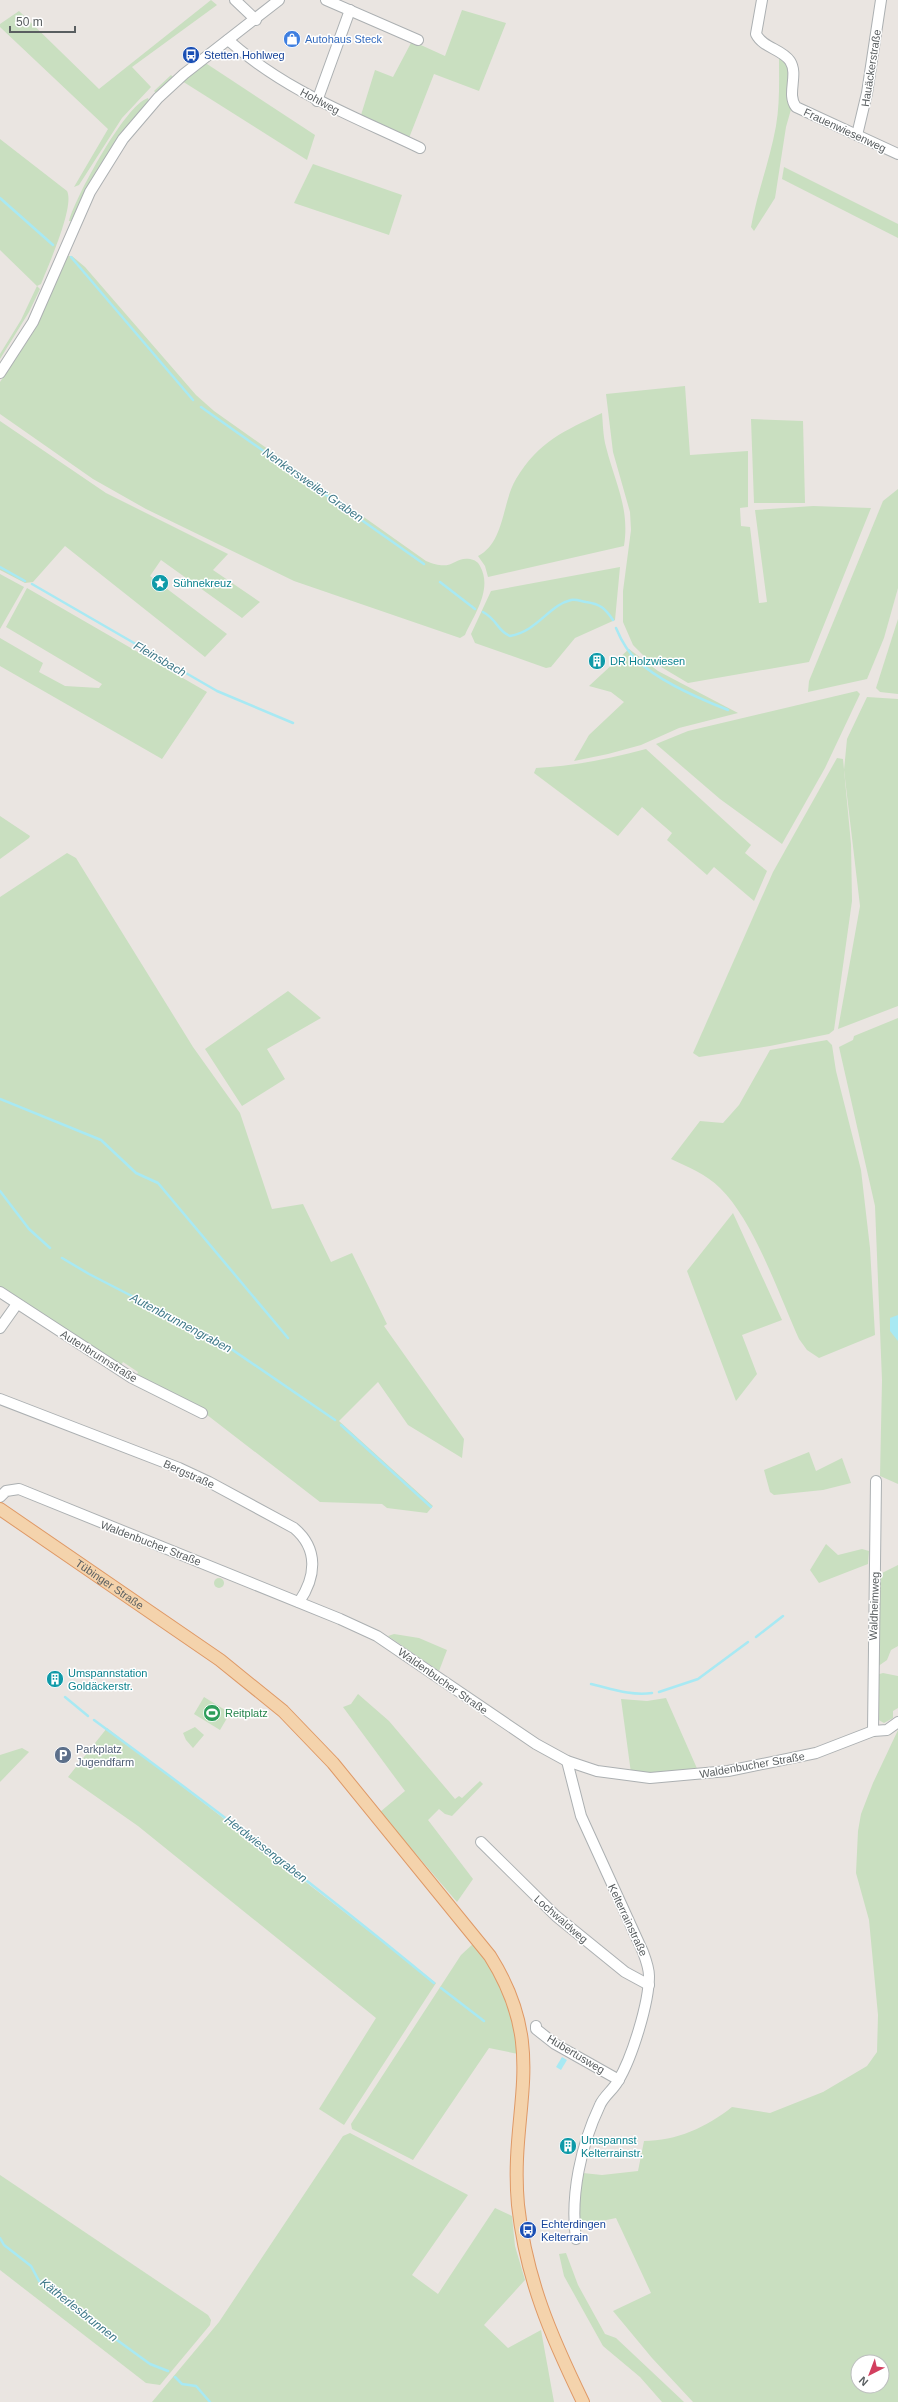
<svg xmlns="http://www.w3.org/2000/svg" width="898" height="2402" font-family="Arial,sans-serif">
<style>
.green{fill:#c9dfc0;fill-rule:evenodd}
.water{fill:#a8e9f3}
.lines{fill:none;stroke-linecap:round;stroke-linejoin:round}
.stream{stroke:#a8e9f3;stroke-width:2.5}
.minor-casing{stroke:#acb0b2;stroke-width:12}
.major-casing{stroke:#df9966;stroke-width:14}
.minor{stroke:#fff;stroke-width:10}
.major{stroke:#f4d3ac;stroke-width:12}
.labels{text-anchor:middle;stroke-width:3;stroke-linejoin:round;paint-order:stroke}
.shop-label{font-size:11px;fill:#366cbe;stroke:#fff;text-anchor:start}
.transit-label{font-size:11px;fill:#164399;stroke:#fff;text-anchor:start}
.street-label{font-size:11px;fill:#595e60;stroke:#fff}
.culture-label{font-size:11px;fill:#0d838f;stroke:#fff;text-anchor:start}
.leisure-label{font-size:11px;fill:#27864d;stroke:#fff;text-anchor:start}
.service-label{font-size:11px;fill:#4e5e75;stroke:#fff;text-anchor:start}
.water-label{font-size:12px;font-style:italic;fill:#407a8a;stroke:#fff}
</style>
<rect width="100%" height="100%" fill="#eae5e1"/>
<g class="green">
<path d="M211,0L217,5L132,67L151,87L122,118L79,185L74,187L108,129L0,27V24L19,11L99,89Z"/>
<path d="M462,10L506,23L479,91L434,74L409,138L361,115L375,70L393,77L412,41L445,56Z"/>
<path d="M779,56L789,63L792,106L786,127L775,198L754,231L751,227C757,193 770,160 776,126C780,103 779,80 779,56Z"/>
<path d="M204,62L315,135L307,160L182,81Z"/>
<path d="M171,75L173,77L156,93L154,91Z"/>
<path d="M148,98L149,101C116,138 91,177 71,221H69C76,196 125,105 148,98Z"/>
<path d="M0,139L67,191C75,206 48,266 41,284L37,286L40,289L29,312L0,359V354L21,320L37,286L0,250Z"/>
<path d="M313,164L402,195L389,235L294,203Z"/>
<path d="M784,167L898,224V238L782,179Z"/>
<path d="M66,256H72L85,267L196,395L214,411L426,561C453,573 454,556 470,559C475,560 478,562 480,566C493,589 474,615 465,635L460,638L294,581L146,509L93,479L0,414V382L34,331Z"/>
<path d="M685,386L690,455L748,451V507L740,508L741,526L750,527L759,603L767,602L755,510L813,506L871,508L809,662L688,683L646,658L633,645L623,622V591L631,530L630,512L613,452L606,394Z"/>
<path d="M602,413C603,424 603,436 606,447C615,483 630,508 624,546L488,577L485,566L478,556C505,542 502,502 516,479C539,441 564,431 602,413Z"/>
<path d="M751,419L803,421L805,503H754Z"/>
<path d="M0,421L106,493L228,554L213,570L260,602L242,618L161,560L150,576L227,634L205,657L65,546L33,582L25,583L0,570Z"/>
<path d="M898,489V588L884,638L867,679L808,692L809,681L883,501Z"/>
<path d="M620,567L615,620L575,638L551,667L546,668L475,643L471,634L491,591Z"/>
<path d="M0,574L24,587L0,629Z"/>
<path d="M27,588L207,692L162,759L0,666V638L43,663L39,672L65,686L99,688L102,684L6,627Z"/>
<path d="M898,619V694L880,692L876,688Z"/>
<path d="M629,649L658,671L738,713L679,728L641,745L608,754L574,761L589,735L624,702L611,692L589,686Z"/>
<path d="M857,691L860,694L825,768L782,844L720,799L656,744L688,731Z"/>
<path d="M867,697L898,699V1006L838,1029L860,906L844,770L847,739Z"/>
<path d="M646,749L751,845L745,853L767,871L754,901L714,867L707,875L667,840L672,833L642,807L618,836L534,773L536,768C575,766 609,759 646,749Z"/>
<path d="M837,758L843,759L851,844L852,901L834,1030L829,1034L770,1046L699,1057L693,1053L773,872Z"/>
<path d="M0,816L30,836L29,838L0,859Z"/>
<path d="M67,853L76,858L193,1047L240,1113L272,1209L303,1204L331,1262L352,1253L387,1324L384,1326L464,1439L462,1458L408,1425L378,1382L339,1421L433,1506L427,1513L387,1508L382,1504L320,1502L202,1411L136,1377L138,1372L123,1362L120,1367L0,1288V897Z"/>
<path d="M288,991L321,1018L267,1049L285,1079L242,1106L205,1049Z"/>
<path d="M898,1018V1484L880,1476L882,1380L875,1206L839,1047L853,1040L854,1036Z"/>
<path d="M827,1040L832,1045L836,1071L861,1170L870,1248L875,1335L819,1358L807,1350L799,1339C779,1295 754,1221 720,1188C706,1174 688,1167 671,1159L700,1121L723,1123L739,1105L770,1050Z"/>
<path d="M733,1213L782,1320L742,1335L757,1374L736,1401L687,1271Z"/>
<path d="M809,1452L816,1471L842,1458L851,1483L823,1490L774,1495L770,1492L764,1470Z"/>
<path d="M826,1544L838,1555L862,1549L869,1551L868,1564L819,1583L810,1570Z"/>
<path d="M898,1565V1646L891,1650L887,1660L877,1667L880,1574Z"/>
<circle cx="219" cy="1583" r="5"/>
<path d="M394,1634L419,1638L447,1650L439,1671L388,1636Z"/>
<path d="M883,1673L898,1676V1708L893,1711V1718L884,1723L877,1719L876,1675Z"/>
<path d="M358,1694L389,1721L455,1799L459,1796L462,1798L480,1781L483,1784L452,1816L445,1814L439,1809L428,1820L473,1879L457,1902L380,1812L405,1791L343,1707L351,1704Z"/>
<path d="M204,1697L230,1713L220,1730L194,1714Z"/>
<path d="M666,1698L699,1773H631L621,1699L647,1701Z"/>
<path d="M195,1727L204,1735L193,1748L186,1740L183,1733Z"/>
<path d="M107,1728L436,1983L344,2125L319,2109L376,2018L138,1826L68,1777Z"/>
<path d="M898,1730V2402H693L652,2358L613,2311L651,2293L616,2218L578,2226L577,2204L583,2173L602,2175L638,2171L644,2141C676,2141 707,2127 732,2107L770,2113L823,2092L867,2066L877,2052L878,2015L869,1920L856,1873L858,1831L861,1814L873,1783ZM858,2362H882V2386H858Z"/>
<path d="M22,1748L29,1752L0,1782V1755Z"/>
<path d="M475,1942L502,1986L514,2022L518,2054L489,2048L413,2160L352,2129L351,2124L461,1955Z"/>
<path d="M350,2133L468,2195L412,2275L438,2294L495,2208L512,2216L515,2246L525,2280L484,2325L508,2348L541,2330L554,2402H152L219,2322L343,2136Z"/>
<path d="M0,2175L208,2315L211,2320L210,2325L160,2385L146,2383L0,2270Z"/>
<path d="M566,2253L578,2285L605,2334L616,2338L684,2402H662L640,2377L603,2346L564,2276L559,2254Z"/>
</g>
<g class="water">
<path d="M898,1315V1341L890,1331V1318Z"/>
<path d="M562,2057L567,2060L561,2070L556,2067Z"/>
</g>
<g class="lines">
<g class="stream">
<path d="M0,198L53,245"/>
<path d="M71,257L193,400"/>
<path d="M201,407L424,564"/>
<path d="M0,567L25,581"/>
<path d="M440,582L475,609"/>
<path d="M32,584L217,691L293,723"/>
<path d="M483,612C498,620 497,631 510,636C538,631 549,605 571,600C575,599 581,601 586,602C600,604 605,608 613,620"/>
<path d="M616,628C621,640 627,652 638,661C660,682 700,699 728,710"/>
<path d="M0,1099L101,1140L136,1173L158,1183L288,1338"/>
<path d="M0,1191L29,1229L50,1248"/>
<path d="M62,1258L89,1274L221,1342L335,1420"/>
<path d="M341,1425L431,1507"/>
<path d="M756,1637L783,1616"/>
<path d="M591,1684C612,1689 631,1696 652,1693"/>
<path d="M659,1692L698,1679L748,1642"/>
<path d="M65,1697L88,1716"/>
<path d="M94,1720C210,1805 324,1892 434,1983"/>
<path d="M441,1988L484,2021"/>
<path d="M0,2238L4,2245L31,2266L39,2281L66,2303L150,2364L168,2371"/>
<path d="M175,2377L182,2384L196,2386L210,2402"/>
</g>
<defs>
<g id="minor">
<path d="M235,0L256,20"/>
<path d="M326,0L418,40"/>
<path d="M762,0L756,34C763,48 782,49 790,61C799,75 786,94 796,107L898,154"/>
<path d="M228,40C287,92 351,115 420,148"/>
<path d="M317,101L350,10"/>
<path d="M857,135L867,93L881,0"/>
<path d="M0,373L33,322L90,192L123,139L158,98L184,74L279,0"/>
<path d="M0,1292L132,1378L202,1413"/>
<path d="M0,1328L17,1304"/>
<path d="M0,1399L179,1468L209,1482L294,1528C319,1549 316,1577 299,1602"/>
<path d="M0,1497L6,1491L19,1489L340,1619L377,1636L536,1744L567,1761L597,1771L650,1778L728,1771L816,1753L873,1731L887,1730L898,1722"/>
<path d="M873,1731L876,1481"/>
<path d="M567,1761L581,1816L643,1952C646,1960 649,1968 649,1976C649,2003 632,2058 618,2081C613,2090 604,2096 600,2105C581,2145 570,2195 576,2239"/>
<path d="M481,1842L556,1916L625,1972L649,1985"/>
<path d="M536,2026V2029L555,2044L619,2080"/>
</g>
<g id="major">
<path id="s1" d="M0,1509L220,1660L283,1711L333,1763L490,1956C550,2051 509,2108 518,2205C526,2279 551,2336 583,2402"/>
</g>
</defs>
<use href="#minor" class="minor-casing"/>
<use href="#major" class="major-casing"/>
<use href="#minor" class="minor"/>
<use href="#major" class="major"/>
</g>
<defs>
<symbol id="shop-disc" viewBox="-11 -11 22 22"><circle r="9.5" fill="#3f7fe0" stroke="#fff"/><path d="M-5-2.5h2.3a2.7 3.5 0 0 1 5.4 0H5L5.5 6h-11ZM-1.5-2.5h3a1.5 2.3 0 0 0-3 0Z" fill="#fff"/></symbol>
<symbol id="bus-disc" viewBox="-11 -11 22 22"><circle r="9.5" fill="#1a4fb4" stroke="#fff"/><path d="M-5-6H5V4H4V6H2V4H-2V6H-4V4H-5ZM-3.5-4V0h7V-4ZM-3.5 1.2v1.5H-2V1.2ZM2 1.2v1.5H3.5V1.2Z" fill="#fff"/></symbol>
<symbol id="sight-disc" viewBox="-11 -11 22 22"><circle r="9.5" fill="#0f9aa8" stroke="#fff"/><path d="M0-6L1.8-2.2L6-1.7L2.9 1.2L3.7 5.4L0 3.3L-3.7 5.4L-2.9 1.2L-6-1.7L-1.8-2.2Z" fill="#fff"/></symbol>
<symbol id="building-disc" viewBox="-11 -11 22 22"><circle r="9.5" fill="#0f9aa8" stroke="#fff"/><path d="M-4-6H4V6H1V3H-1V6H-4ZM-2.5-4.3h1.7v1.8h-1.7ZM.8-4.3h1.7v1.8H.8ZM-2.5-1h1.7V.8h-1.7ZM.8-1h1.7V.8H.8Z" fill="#fff"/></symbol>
<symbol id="stadium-disc" viewBox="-11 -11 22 22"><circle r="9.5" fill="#2e9e5b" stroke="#fff"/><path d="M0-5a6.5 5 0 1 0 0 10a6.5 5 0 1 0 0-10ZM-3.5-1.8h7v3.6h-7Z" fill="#fff"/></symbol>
<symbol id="parking-disc" viewBox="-11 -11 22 22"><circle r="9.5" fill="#5c6f8a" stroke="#fff"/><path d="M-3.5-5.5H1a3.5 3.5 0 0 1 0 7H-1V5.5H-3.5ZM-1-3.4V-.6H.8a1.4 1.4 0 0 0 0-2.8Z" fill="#fff"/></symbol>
</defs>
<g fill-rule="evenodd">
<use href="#shop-disc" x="282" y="29" width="20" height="20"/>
<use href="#bus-disc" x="181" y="45" width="20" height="20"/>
<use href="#sight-disc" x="150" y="573" width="20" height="20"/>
<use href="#building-disc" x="587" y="651" width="20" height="20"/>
<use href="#building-disc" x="45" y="1669" width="20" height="20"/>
<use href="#stadium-disc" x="202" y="1703" width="20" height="20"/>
<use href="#parking-disc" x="53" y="1745" width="20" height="20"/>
<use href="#building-disc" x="558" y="2136" width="20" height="20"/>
<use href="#bus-disc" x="518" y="2220" width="20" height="20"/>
</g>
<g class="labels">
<g class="shop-label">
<text x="305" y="43">Autohaus Steck</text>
</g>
<g class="transit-label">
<text x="204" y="59">Stetten Hohlweg</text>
<text x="541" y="2228">Echterdingen<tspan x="541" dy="13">Kelterrain</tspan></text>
</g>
<g class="street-label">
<text transform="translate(871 68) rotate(-81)" y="4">Hauäckerstraße</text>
<text transform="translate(320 101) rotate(28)" y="4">Hohlweg</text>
<text transform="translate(845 130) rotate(25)" y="4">Frauenwiesenweg</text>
<text transform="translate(99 1356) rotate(32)" y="4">Autenbrunnstraße</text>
<text transform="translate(189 1474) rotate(24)" y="4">Bergstraße</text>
<text transform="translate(151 1543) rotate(21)" y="4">Waldenbucher Straße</text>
<text dy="4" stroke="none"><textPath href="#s1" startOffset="133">Tübinger Straße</textPath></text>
<text transform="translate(874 1606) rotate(-88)" y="4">Waldheimweg</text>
<text transform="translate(443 1681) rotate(35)" y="4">Waldenbucher Straße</text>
<text transform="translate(752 1765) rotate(-10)" y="4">Waldenbucher Straße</text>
<text transform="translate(561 1919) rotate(41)" y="4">Lochwaldweg</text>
<text transform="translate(628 1920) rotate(65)" y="4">Kelterrainstraße</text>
<text transform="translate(576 2054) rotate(31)" y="4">Hubertusweg</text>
</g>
<g class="culture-label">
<text x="173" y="587">Sühnekreuz</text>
<text x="610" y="665">DR Holzwiesen</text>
<text x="68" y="1677">Umspannstation<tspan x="68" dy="13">Goldäckerstr.</tspan></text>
<text x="581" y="2144">Umspannst<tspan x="581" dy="13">Kelterrainstr.</tspan></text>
</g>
<g class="leisure-label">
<text x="225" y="1717">Reitplatz</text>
</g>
<g class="service-label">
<text x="76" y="1753">Parkplatz<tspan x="76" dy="13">Jugendfarm</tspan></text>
</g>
<g class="water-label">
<text transform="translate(313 485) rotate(35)" y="4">Nenkersweiler Graben</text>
<text transform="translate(160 659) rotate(30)" y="4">Fleinsbach</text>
<text transform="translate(181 1323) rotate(28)" y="4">Autenbrunnengraben</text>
<text transform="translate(266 1849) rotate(38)" y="4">Herdwiesengraben</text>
<text transform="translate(79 2310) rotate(38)" y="4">Kätherlesbrunnen</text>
</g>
</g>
<g transform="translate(870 2374) rotate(222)"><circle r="19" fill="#ffffff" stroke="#bdbfbf"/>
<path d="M0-3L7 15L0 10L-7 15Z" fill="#d23f5f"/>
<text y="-6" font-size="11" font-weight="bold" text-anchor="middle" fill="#595e60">N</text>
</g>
<path d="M10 26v6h65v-6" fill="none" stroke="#595e60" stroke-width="2"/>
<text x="16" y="26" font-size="12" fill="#595e60" stroke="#ffffff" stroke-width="3" paint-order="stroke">50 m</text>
</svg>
